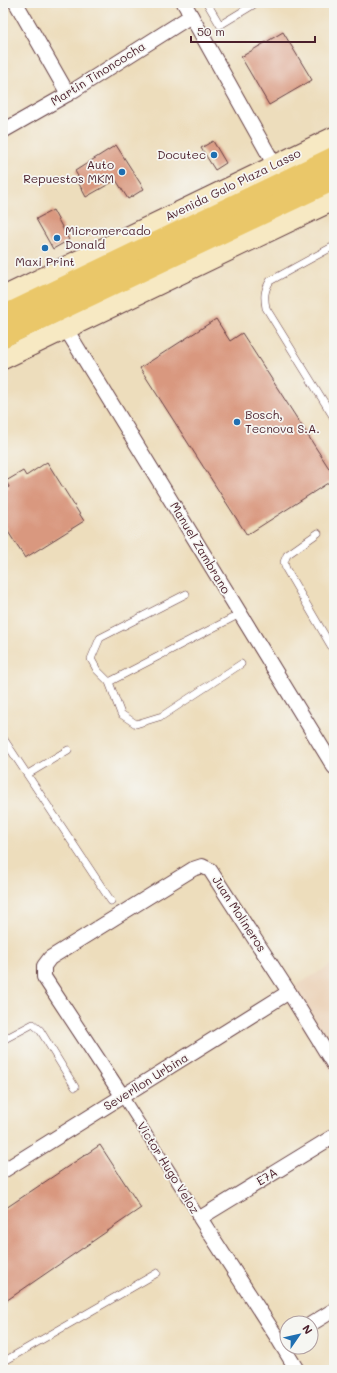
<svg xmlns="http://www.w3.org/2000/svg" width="337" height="1373" font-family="Mali,sans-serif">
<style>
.built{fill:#ebd2b8}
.building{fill:#d9987f}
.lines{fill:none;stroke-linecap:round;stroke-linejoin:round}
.service-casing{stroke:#623c41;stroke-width:8}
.pedestrian-casing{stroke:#623c41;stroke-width:12}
.minor-casing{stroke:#623c41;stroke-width:16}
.secondary-casing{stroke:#623c41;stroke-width:22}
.primary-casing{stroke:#623c41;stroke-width:24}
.service{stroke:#fff;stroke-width:7}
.pedestrian{stroke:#fff;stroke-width:10}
.minor{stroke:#fff;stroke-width:14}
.secondary{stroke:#f7e9c3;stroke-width:20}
.primary{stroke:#eac769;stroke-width:22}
.poi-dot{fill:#1f6fb2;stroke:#f6f6f2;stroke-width:1.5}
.labels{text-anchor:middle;stroke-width:3.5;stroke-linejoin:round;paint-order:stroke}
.street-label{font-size:12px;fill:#4a1f2b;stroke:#f6f6f2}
.poi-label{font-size:12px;fill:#4a1f2b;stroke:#f6f6f2;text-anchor:end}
</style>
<rect width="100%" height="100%" fill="#f6f6f2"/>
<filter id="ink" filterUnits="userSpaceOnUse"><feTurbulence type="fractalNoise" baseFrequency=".025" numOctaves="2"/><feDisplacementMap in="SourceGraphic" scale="8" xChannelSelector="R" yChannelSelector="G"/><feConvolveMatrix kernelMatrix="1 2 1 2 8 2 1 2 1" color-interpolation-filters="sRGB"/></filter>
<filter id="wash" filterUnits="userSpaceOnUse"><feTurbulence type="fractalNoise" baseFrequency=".012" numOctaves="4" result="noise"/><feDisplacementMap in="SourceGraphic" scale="16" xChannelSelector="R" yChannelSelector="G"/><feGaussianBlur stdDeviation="0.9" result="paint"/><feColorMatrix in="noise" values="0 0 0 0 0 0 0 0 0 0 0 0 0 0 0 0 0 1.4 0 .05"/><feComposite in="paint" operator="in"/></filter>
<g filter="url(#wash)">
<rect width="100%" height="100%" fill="#edddbc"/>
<path class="built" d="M334,963V1077L282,994Z"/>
<g id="blocks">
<g class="building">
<path d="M283,32L312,80L269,105L241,57Z"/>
<path d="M213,141L226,163L215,170L201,148Z"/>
<path d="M116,145L144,189L128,199L116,180L86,197L78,182L80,180L75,171Z"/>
<path d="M53,210L69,240L53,249L36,219Z"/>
<path d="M216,319L230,341L242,333L334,476V479L247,535L140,368Z"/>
<path d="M47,462L84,521L25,558L3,524V491L9,487L6,481L23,471L26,476Z"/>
<path d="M100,1145L141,1208L3,1303V1210Z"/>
</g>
</g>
</g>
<g filter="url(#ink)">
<use href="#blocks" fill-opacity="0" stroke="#623c41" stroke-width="1"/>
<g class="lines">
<defs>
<g id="service">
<path d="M207,3L220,25L253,5"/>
<path d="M334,246L270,281C264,291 264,297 266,308L334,418"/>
<path d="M318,533L287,555L284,562L286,569L334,651"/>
<path d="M186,594L100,638L91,659L97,670L109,682L240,614"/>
<path d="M109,682L121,714L136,724L162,716L241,664"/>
<path d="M3,738L111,901"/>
<path d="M28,774L68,750"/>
<path d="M3,1040L33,1024L40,1030L75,1087"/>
<path d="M3,1362L157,1273"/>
</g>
<path id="pedestrian" d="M123,1097L200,1218"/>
<g id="minor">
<path d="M16,3L68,94"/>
<path d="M184,3L279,173"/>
<path d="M3,131L68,94L191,16"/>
<path d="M66,329L334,767"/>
<path d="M123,1097L44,977V966L50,958L193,869L202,866L210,870L289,992L334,1065"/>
<path d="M3,1171L289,992"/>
<path d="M311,1324L334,1310"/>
<path d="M297,1370L280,1342L200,1218L334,1136"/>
</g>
<g id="secondary">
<path d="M3,297L334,137"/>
<path d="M3,359L334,200"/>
</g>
<g id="primary">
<path d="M3,317L334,158"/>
<path d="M3,336L334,179"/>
</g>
</defs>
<use href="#service" class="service-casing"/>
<use href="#pedestrian" class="pedestrian-casing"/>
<use href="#minor" class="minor-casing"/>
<use href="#secondary" class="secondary-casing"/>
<use href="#primary" class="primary-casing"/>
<use href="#service" class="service"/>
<use href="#pedestrian" class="pedestrian"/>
<use href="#minor" class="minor"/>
<use href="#secondary" class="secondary"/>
<use href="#primary" class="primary"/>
</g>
</g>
<g class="poi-dot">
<circle cx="214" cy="155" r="4"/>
<circle cx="122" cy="172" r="4"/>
<circle cx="57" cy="238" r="4"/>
<circle cx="45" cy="248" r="4"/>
<circle cx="237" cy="422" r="4"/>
</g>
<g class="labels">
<g class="street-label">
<text transform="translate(98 74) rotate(-32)" y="4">Martin Tinoncocha</text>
<text transform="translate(233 185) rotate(-26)" y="4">Avenida Galo Plaza Lasso</text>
<text transform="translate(200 548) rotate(59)" y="4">Manuel Zambrano</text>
<text transform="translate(239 914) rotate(57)" y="4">Juan Molineros</text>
<text transform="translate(146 1082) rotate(-32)" y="4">Severllon Urbina</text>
<text transform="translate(168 1168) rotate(58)" y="4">Victor Hugo Veloz</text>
<text transform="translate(267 1177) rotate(-31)" y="4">E7A</text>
</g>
<g class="poi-label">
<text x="206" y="159">Docutec</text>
<text x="114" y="169">Auto<tspan x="114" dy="14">Repuestos MKM</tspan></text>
<text x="65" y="235" text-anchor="start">Micromercado<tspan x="65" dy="14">Donald</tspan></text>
<text x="45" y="266" text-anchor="middle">Maxi Print</text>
<text x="245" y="419" text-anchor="start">Bosch,<tspan x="245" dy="14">Tecnova S.A.</tspan></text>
</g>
</g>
<rect width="337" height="1373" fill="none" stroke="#f6f6f2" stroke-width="16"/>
<g transform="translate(299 1335) rotate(56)"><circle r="19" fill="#f6f6f2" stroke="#b1a0a2"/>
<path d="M0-3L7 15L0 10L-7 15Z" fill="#1f6fb2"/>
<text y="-6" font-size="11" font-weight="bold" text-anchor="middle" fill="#4a1f2b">N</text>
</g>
<path d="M191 36v6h124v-6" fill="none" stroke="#4a1f2b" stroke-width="2"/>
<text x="197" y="36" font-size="12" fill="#4a1f2b" stroke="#f6f6f2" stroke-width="3" paint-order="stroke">50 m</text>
</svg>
